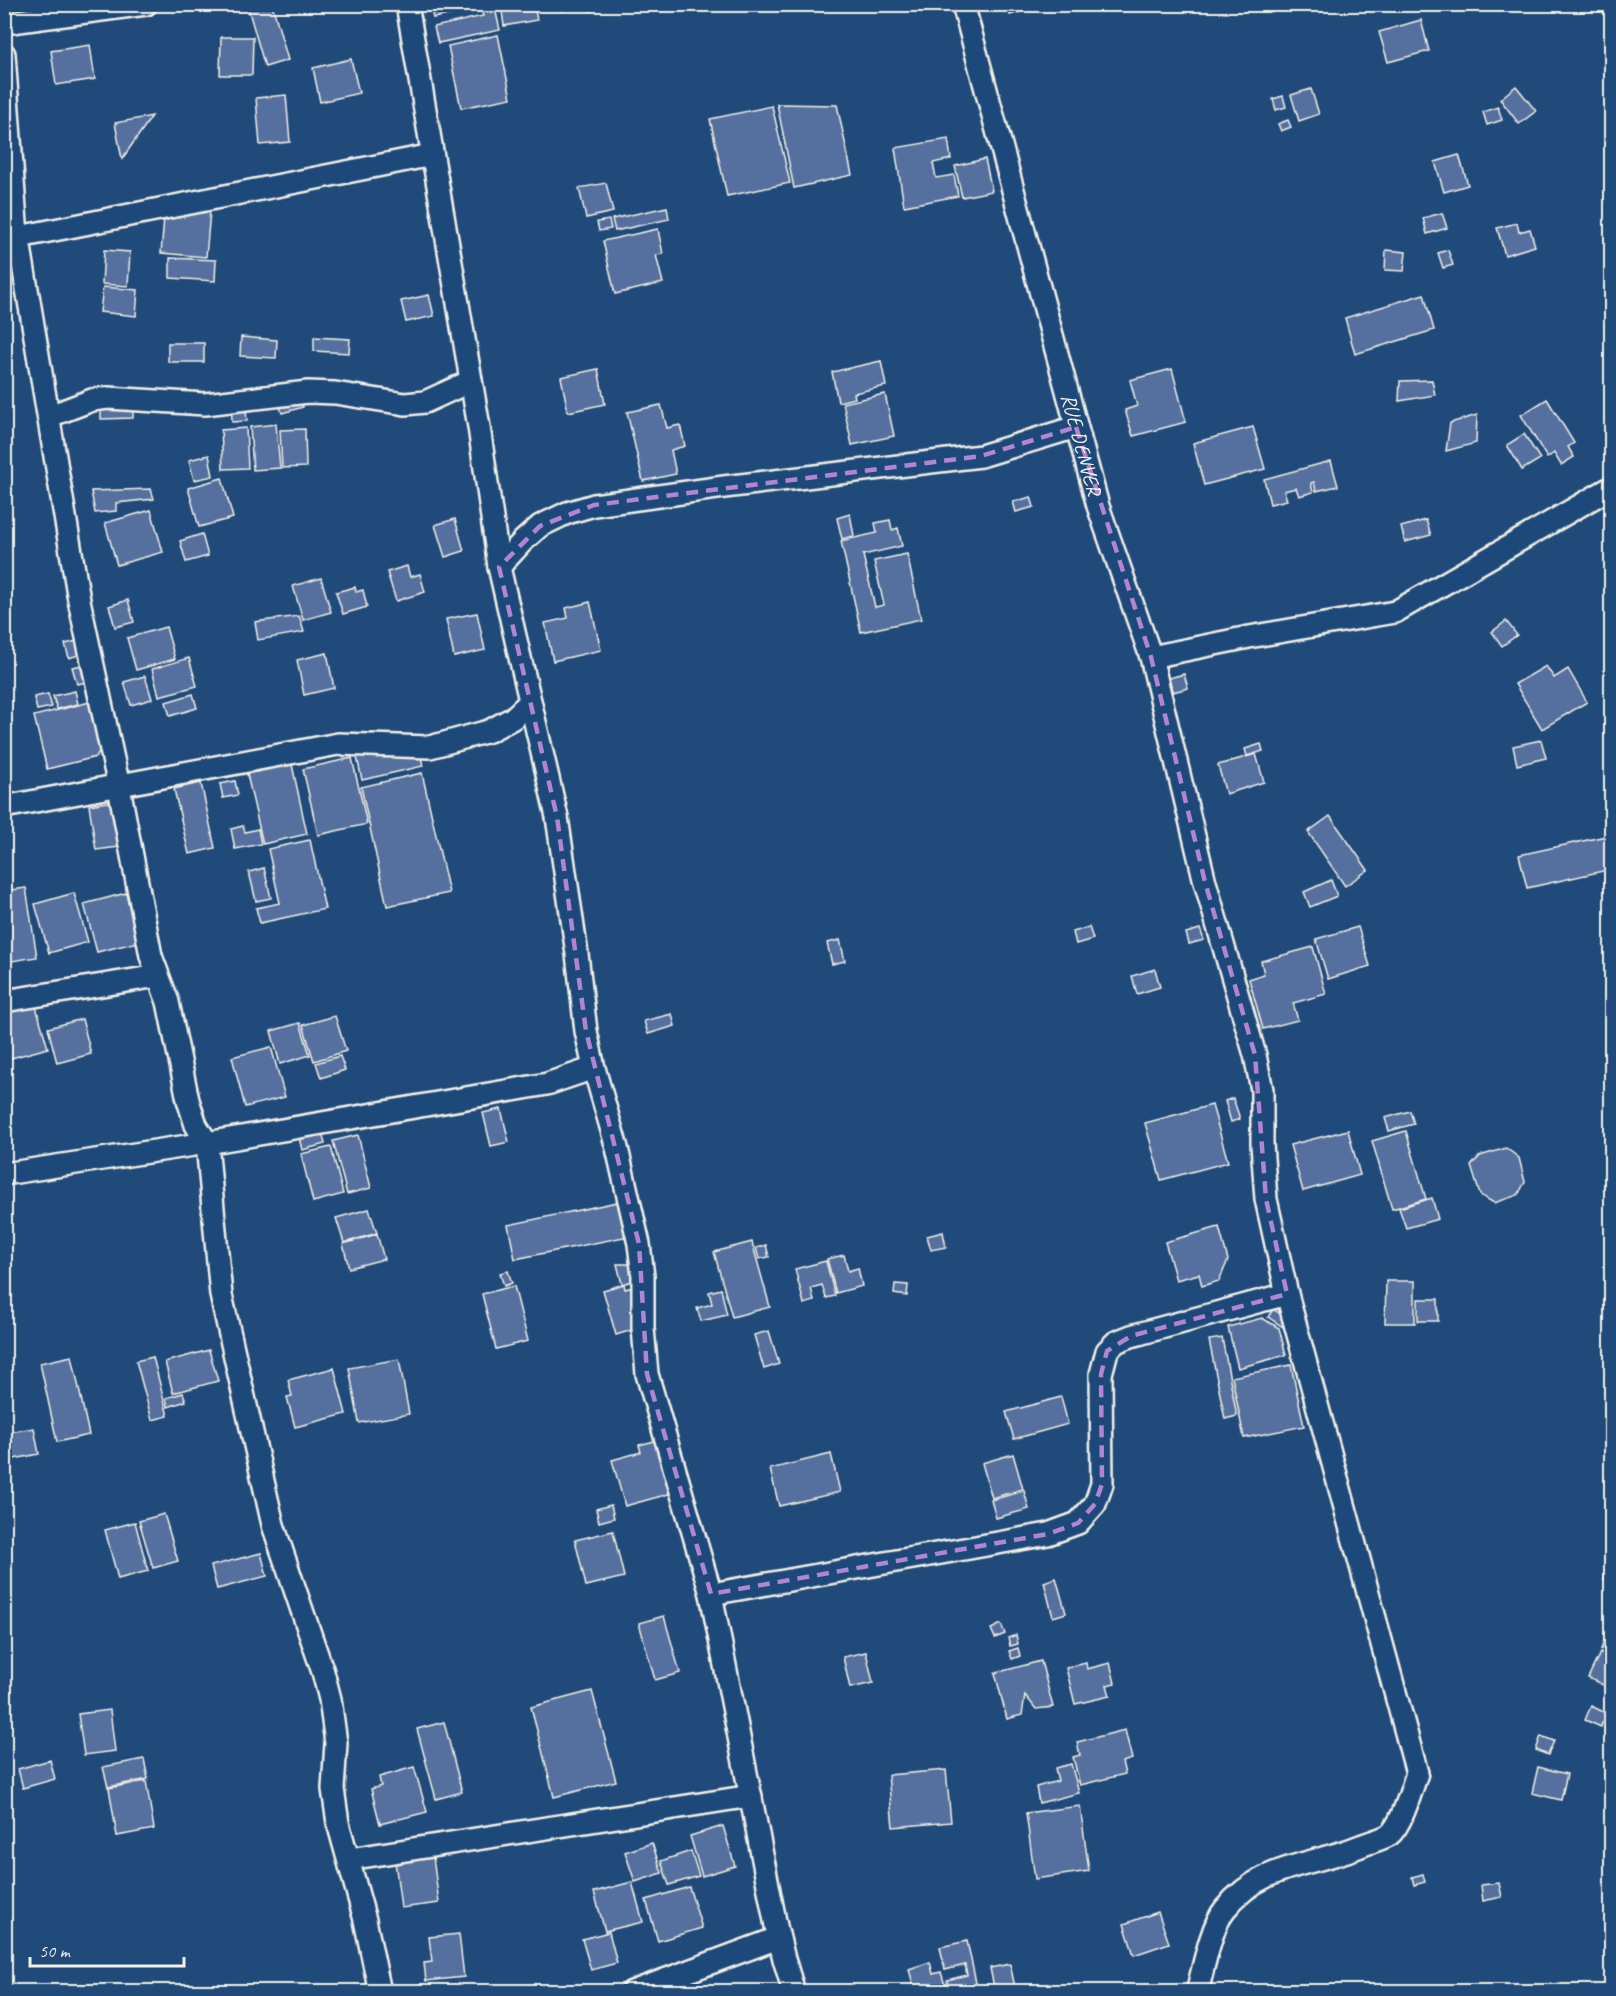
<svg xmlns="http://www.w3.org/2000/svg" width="1616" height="1996" font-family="Caveat,sans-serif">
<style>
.building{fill:#556f9f;stroke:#f4f1e8;stroke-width:1.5}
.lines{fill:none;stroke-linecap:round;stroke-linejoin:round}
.minor-casing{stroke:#f4f1e8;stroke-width:26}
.minor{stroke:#1f4a7a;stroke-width:21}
.marked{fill:none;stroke:#b185d1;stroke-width:4.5;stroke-dasharray:12 8;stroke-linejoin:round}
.labels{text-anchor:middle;stroke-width:5;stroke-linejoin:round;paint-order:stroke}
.street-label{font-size:21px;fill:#f4f1e8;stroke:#1f4a7a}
</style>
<rect width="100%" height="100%" fill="#1f4a7a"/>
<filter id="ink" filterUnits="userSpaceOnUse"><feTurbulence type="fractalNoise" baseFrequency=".0167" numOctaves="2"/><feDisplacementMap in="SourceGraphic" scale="12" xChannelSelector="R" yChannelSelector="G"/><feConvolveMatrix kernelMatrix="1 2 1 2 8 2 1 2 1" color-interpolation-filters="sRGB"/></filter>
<g filter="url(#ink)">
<g class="building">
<path d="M261,4H272L288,60L265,67L248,8Z"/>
<path d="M494,4L500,30L438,43L434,27L483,16L481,8L433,18L430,5Z"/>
<path d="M501,4H534L537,20L504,26Z"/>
<path d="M560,4H577L578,8L561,11Z"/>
<path d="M589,4H614L590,11Z"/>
<path d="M1007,4H1044L1010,15Z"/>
<path d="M1421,20L1429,51L1388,62L1379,32Z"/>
<path d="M498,35L511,98L461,108L448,46Z"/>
<path d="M221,37H253L252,75H220Z"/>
<path d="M90,45L95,79L56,85L51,51Z"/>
<path d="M351,59L359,93L320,102L313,68Z"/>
<path d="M1516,86L1536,111L1519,124L1500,99Z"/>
<path d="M1311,89L1319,114L1299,121L1291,95Z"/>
<path d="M286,95L290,142L260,145L256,98Z"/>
<path d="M1283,96L1286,107L1276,110L1273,99Z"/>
<path d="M777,104L837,105L852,175L794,188Z"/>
<path d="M772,106L790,183L727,196L710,119Z"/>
<path d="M1498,107L1502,120L1487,125L1483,112Z"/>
<path d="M152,116L122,159L115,123Z"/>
<path d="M1288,120L1291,127L1281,131L1278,124Z"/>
<path d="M948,139L951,159L933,163L936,178L954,175L958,196L904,206L895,148Z"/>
<path d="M1459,155L1468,185L1444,192L1435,162Z"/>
<path d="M985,159L992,191L962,197L955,166Z"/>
<path d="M606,183L613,212L586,218L579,188Z"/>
<path d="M165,207L210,211L206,257L161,253Z"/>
<path d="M667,207L669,219L615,231L612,219Z"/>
<path d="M1442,213L1447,228L1427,234L1423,218Z"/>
<path d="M609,220L611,229L599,231L597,222Z"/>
<path d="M1517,223L1519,232L1530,229L1535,246L1505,255L1497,228Z"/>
<path d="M658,229L663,254L656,255L663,283L615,294L603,241Z"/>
<path d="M104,250L130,252L128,286L102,284Z"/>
<path d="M1386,250L1406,252L1404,271L1385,270Z"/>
<path d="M1448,250L1453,265L1443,268L1438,253Z"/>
<path d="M170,258L216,260L215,281L170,278Z"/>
<path d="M103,287L138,290L136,316L100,312Z"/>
<path d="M1424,294L1434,330L1355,354L1345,318Z"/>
<path d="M429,295L434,316L406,322L401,301Z"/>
<path d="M241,337L277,340L276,358L240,356Z"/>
<path d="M314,337L350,339L349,353L314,351Z"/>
<rect x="168" y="343" width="36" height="19"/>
<path d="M881,361L886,386L854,393L855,398L838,402L832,372Z"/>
<path d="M598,369L605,404L568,412L561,377Z"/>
<path d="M1172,369L1186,422L1133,436L1125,410L1137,406L1130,380Z"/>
<path d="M1432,380L1435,395L1399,401L1400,381Z"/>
<path d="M297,387L303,407L282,413L276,393Z"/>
<path d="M885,394L894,436L852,445L843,403Z"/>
<path d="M245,398L247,421L232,422L231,399Z"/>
<path d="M1547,399L1574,443L1568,447L1574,457L1561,465L1554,453L1547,458L1521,415Z"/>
<path d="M661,405L667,428L680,425L685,446L671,450L676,474L643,481L627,412Z"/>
<path d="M133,406V418L101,419V407Z"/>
<path d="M1477,415L1476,443L1446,451L1450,423Z"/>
<path d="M276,424L280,468L253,470L250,427Z"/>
<path d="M1253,427L1265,469L1204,485L1193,443Z"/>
<path d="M246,428L248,468L223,469L221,430Z"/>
<path d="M305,429L306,467L282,468L280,430Z"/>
<path d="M1524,434L1540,459L1522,470L1507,445Z"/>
<path d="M209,455L213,476L194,480L189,460Z"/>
<path d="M1331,461L1338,486L1316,491L1314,482L1311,483L1313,492L1299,496L1296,488L1284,491L1287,500L1270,504L1264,479Z"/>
<path d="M222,478L233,518L199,527L188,488Z"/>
<path d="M151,489L154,499L116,503V511L95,513L91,491Z"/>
<path d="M1031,497L1034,507L1016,512L1013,502Z"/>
<path d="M151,510L163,552L117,565L105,523Z"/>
<path d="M850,514L854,536L842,539L837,518Z"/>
<path d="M455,519L464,551L445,557L435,525Z"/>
<path d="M890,520L892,530L898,528L902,546L863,555L875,607L884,605L874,561L907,554L921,619L861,632L841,541L877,533L875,523Z"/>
<path d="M1426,520L1431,535L1405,542L1401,527Z"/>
<path d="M202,534L208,556L186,562L180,541Z"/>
<path d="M407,566L410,577L420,574L425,592L396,601L387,572Z"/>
<path d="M321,578L331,612L303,620L293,586Z"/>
<path d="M355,587L356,592L363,590L367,607L343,614L336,592Z"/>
<path d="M128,600L134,622L115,627L109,606Z"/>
<path d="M590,602L601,650L553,661L545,623L568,618L566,608Z"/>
<path d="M477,613L485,650L454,657L446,619Z"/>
<path d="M299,616L304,632L258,640L255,622Z"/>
<path d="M1506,621L1517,635L1502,646L1492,632Z"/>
<path d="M166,627L175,659L136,670L127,638Z"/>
<path d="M81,640L84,653L69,658L65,644Z"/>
<path d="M327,653L334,688L304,695L297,660Z"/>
<path d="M189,658L197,686L159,696L152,669Z"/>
<path d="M87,664L91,681L77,684L72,667Z"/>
<path d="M1546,666L1554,678L1568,669L1587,702L1542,729L1515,684Z"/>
<path d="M1184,674L1188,688L1173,692L1169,678Z"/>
<path d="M145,676L152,699L131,705L124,682Z"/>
<path d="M75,691L78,704L57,709L53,696Z"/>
<path d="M48,694L52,707L37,710L34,697Z"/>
<path d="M193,694L197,708L170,716L166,702Z"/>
<path d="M94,701L104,742L96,757L47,769L34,716Z"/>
<path d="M416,735L423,766L362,780L355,748Z"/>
<path d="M1541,740L1546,758L1517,765L1513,746Z"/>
<path d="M1261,744L1263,751L1247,756L1245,749Z"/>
<path d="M1256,754L1264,782L1226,794L1218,765Z"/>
<path d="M352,758L367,824L318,835L303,769Z"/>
<path d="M291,760L307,834L263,844L246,770Z"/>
<path d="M422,773L449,893L387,906L361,787Z"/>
<path d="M235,781L238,795L223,798L220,784Z"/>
<path d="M201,783L215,848L189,854L174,789Z"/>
<path d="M120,800L127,846L96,850L89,805Z"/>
<path d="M1330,816L1368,870L1345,886L1308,832Z"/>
<path d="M243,826L245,832L258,829L261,844L235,849L231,829Z"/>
<path d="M1606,836L1612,859V869L1527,888L1519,855Z"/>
<path d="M310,840L325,909L260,923L256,908L280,903L268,849Z"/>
<path d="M264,868L271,898L256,901L249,872Z"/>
<path d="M1331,880L1337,896L1310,907L1304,892Z"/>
<path d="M26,888L37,957L12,961L4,916V891Z"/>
<path d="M74,893L88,942L49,953L35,904Z"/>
<path d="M126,893L138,942L97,952L84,904Z"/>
<path d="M1089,927L1093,939L1076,944L1073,932Z"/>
<path d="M1358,927L1370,966L1328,979L1316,939Z"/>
<path d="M1200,929L1204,940L1189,944L1186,933Z"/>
<path d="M840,940L845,961L832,964L827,943Z"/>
<path d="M1313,947L1326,994L1293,1003L1298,1020L1263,1029L1249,979L1264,974L1261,961Z"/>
<path d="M1155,969L1160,987L1137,994L1132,976Z"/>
<path d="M35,1003L48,1048L4,1060V1012Z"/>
<path d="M672,1014L675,1026L648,1034L644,1021Z"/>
<path d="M335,1016L346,1051L314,1061L303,1025Z"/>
<path d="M82,1019L91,1054L57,1063L48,1028Z"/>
<path d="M300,1023L310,1055L280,1064L271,1031Z"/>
<path d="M271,1047L285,1097L245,1107L232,1057Z"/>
<path d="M340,1056L345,1070L321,1078L316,1063Z"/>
<path d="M1233,1098L1240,1119L1231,1122L1225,1101Z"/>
<path d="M1212,1105L1228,1162L1161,1180L1145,1123Z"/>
<path d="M501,1109L509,1142L491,1146L483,1113Z"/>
<path d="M1410,1111L1414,1124L1389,1131L1385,1118Z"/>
<path d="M321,1127L325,1144L302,1150L298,1133Z"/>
<path d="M1348,1130L1360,1175L1303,1191L1290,1145Z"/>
<path d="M1406,1131L1426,1199L1392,1209L1372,1141Z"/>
<path d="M358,1135L371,1188L347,1194L333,1141Z"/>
<path d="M331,1147L343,1194L313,1202L301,1154Z"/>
<path d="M1506,1148L1519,1158L1525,1182L1518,1195L1494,1203L1480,1195L1471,1166L1480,1156Z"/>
<path d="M1432,1198L1438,1219L1406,1228L1399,1208Z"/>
<path d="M622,1201L629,1236L515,1259L508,1225Z"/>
<path d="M369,1209L377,1233L344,1243L336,1218Z"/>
<path d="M1219,1227L1228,1260L1219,1281L1202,1286L1199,1274L1176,1280L1165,1242Z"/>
<path d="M943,1232L946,1247L931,1250L927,1236Z"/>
<path d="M377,1234L384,1259L349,1268L343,1244Z"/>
<path d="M752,1242L770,1307L732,1317L714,1252Z"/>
<path d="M766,1245L769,1257L759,1259L756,1248Z"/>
<path d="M844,1255L848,1271L858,1268L862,1286L836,1293L827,1259Z"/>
<path d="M826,1261L835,1296L826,1298L822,1285L811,1288L814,1301L804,1304L795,1269Z"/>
<path d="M617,1264H639L646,1277L622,1284Z"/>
<path d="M508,1271L512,1283L504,1286L500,1273Z"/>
<path d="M1386,1281H1415V1323H1385Z"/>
<path d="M624,1284L625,1289L637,1286L648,1325L616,1335L603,1290Z"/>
<path d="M895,1284L908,1285L907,1296L894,1294Z"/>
<path d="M514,1286L528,1341L496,1349L482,1294Z"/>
<path d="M721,1289L727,1315L701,1321L697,1308L712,1304L709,1292Z"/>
<rect x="1418" y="1299" width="20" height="22"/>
<path d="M1273,1309L1291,1321L1286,1329L1268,1317Z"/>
<path d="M1262,1318L1279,1328L1286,1355L1238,1368L1228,1327Z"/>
<path d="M769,1331L779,1364L764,1369L754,1335Z"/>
<path d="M1222,1338L1237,1416L1225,1419L1209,1340Z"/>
<path d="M209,1350L218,1381L173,1393L165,1362Z"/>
<path d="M72,1356L89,1435L57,1442L40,1363Z"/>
<path d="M153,1357L168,1416L152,1420L136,1361Z"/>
<path d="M399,1359L409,1414L359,1423L349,1368Z"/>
<path d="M1291,1365L1304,1426L1244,1438L1232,1377Z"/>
<path d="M334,1368L346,1414L295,1427L287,1397L292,1396L288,1380Z"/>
<path d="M183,1393L186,1401L168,1407L166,1398Z"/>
<path d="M1061,1397L1068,1424L1014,1439L1006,1412Z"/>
<path d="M34,1428L39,1454L4,1461V1433Z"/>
<path d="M662,1439L676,1492L625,1506L612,1460L641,1452L639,1445Z"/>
<path d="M831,1454L840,1492L779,1506L770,1469Z"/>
<path d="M1013,1454L1023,1489L992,1498L982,1463Z"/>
<path d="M1024,1491L1029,1509L996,1518L991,1500Z"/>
<path d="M611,1505L614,1518L599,1522L596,1509Z"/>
<path d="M164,1514L178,1561L153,1568L139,1521Z"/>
<path d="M135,1522L148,1571L118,1579L105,1530Z"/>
<path d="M613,1531L624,1577L586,1586L575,1540Z"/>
<path d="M261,1553L267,1576L217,1589L211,1566Z"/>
<path d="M1608,1569L1612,1571V1582L1604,1579Z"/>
<path d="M1056,1578L1066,1613L1053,1617L1044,1582Z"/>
<path d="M664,1616L680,1673L655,1680L639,1623Z"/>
<path d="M1001,1624L1005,1634L995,1638L991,1629Z"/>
<path d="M1609,1630L1612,1631V1654L1601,1649Z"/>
<path d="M1016,1635L1018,1644L1010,1646L1008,1638Z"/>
<path d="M1018,1648L1020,1656L1012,1659L1009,1651Z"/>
<path d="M866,1652L873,1683L850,1688L843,1657Z"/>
<path d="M1600,1653L1612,1658V1689L1588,1678Z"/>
<path d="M1041,1661L1053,1707L1036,1709L1025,1695L1022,1715L1007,1719L995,1673Z"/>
<path d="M1086,1663L1087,1669L1110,1663L1115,1683L1107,1685L1110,1696L1075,1704L1066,1668Z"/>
<path d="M592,1691L616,1781L554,1797L531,1707Z"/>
<path d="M1591,1706L1612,1716V1727L1602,1723L1601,1727L1585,1720Z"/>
<path d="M110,1710L115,1751L84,1755L78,1714Z"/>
<path d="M444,1722L462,1792L436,1799L417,1729Z"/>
<path d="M1125,1730L1132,1759L1122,1762L1125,1774L1080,1785L1073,1757L1080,1755L1077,1742Z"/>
<path d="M1541,1736L1554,1741L1548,1755L1536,1750Z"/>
<path d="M144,1759L148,1779L108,1787L103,1767Z"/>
<path d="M50,1760L55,1779L23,1788L18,1769Z"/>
<path d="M1071,1764L1079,1793L1039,1803L1036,1787L1058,1781L1055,1768Z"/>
<path d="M414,1767L427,1812L380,1824L371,1789L381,1786L379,1777Z"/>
<path d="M1538,1767L1567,1774L1561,1800L1532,1793Z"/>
<path d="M946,1770L951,1822L893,1827L888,1775Z"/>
<path d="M146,1781L154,1829L117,1836L109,1788Z"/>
<path d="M1080,1806L1089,1871L1035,1879L1026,1813Z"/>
<path d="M723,1826L735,1866L702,1876L690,1836Z"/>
<path d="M652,1843L662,1873L635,1882L625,1852Z"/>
<path d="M691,1851L699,1876L669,1885L661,1861Z"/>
<path d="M433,1857L439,1903L401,1908L395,1861Z"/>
<path d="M1423,1874L1425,1882L1414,1885L1412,1877Z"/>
<path d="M632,1882L643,1922L605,1931L594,1892Z"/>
<path d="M1499,1883L1502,1897L1483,1901L1481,1885Z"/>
<path d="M689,1887L702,1928L658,1941L646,1900Z"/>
<path d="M1158,1912L1169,1943L1134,1955L1124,1924Z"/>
<path d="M609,1932L617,1963L591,1970L582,1939Z"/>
<path d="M459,1934L464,1977L426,1981L424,1963L432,1962L429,1937Z"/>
<path d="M967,1941L978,1992H949L947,1980L967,1975L965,1965L945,1970L940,1947Z"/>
<path d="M930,1962L933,1974L941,1972L947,1992H915L909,1969Z"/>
<path d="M1010,1964L1016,1992H995L990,1968Z"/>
</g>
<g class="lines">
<defs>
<g id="minor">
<path d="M407,4L479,427L499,567L557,817L577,954L586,1031L594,1068L617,1148L639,1244L643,1276V1328L647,1374L711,1594L776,1926L784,1959L794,1992"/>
<path id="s1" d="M963,4L1098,506L1151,657L1205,882L1255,1055L1262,1090V1144L1266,1199L1287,1294L1417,1773C1412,1788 1402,1825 1389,1835C1382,1839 1371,1842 1363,1845C1313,1866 1262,1863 1225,1909C1211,1926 1203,1970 1197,1992"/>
<path d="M4,23L146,4"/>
<path d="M4,54L16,223L79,600L119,787L151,956L168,1002L188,1100L196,1125L207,1143L221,1295L273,1525L323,1672L330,1699L336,1743L333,1789L338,1823L365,1920L380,1992"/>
<path d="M19,237L432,155"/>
<path d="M50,416L92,400L108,398L205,404L308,392L335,393L405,404L425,402L471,381"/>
<path d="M499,567L523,541L540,526L567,513L594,505L724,487L981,456L1076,427"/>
<path d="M1151,657L1249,637L1395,612L1612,487"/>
<path d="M4,807L338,744L430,747L489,731L513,718L530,702"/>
<path d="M4,1001L158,976"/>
<path d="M4,1174L207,1143L547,1084L594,1068"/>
<path d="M711,1594L1048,1534L1078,1523L1095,1504L1102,1484L1101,1374L1107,1351L1116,1342L1131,1336L1287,1294"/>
<path d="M349,1859L751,1796"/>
<path d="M632,1992L778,1938"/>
</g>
</defs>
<use href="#minor" class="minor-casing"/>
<use href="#minor" class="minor"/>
</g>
</g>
<path class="marked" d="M1076,427L1151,657L1205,882L1255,1055L1266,1199L1287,1294L1131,1336L1107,1351L1101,1374L1102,1484L1095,1504L1078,1523L1048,1534L711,1594L647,1374L639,1244L586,1031L557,817L499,567L540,526L594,505L981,456Z"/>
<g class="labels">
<g class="street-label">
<text dy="7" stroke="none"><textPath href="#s1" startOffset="456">RUE DENVER</textPath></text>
</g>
</g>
<rect width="1616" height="1996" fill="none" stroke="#1f4a7a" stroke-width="24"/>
<rect x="12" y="12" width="1592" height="1972" fill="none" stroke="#f4f1e8" stroke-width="2" filter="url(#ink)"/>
<path d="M30 1957v9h154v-9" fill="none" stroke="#f4f1e8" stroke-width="3"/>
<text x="39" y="1957" font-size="18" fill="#f4f1e8" stroke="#1f4a7a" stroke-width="4.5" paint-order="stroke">50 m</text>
</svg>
